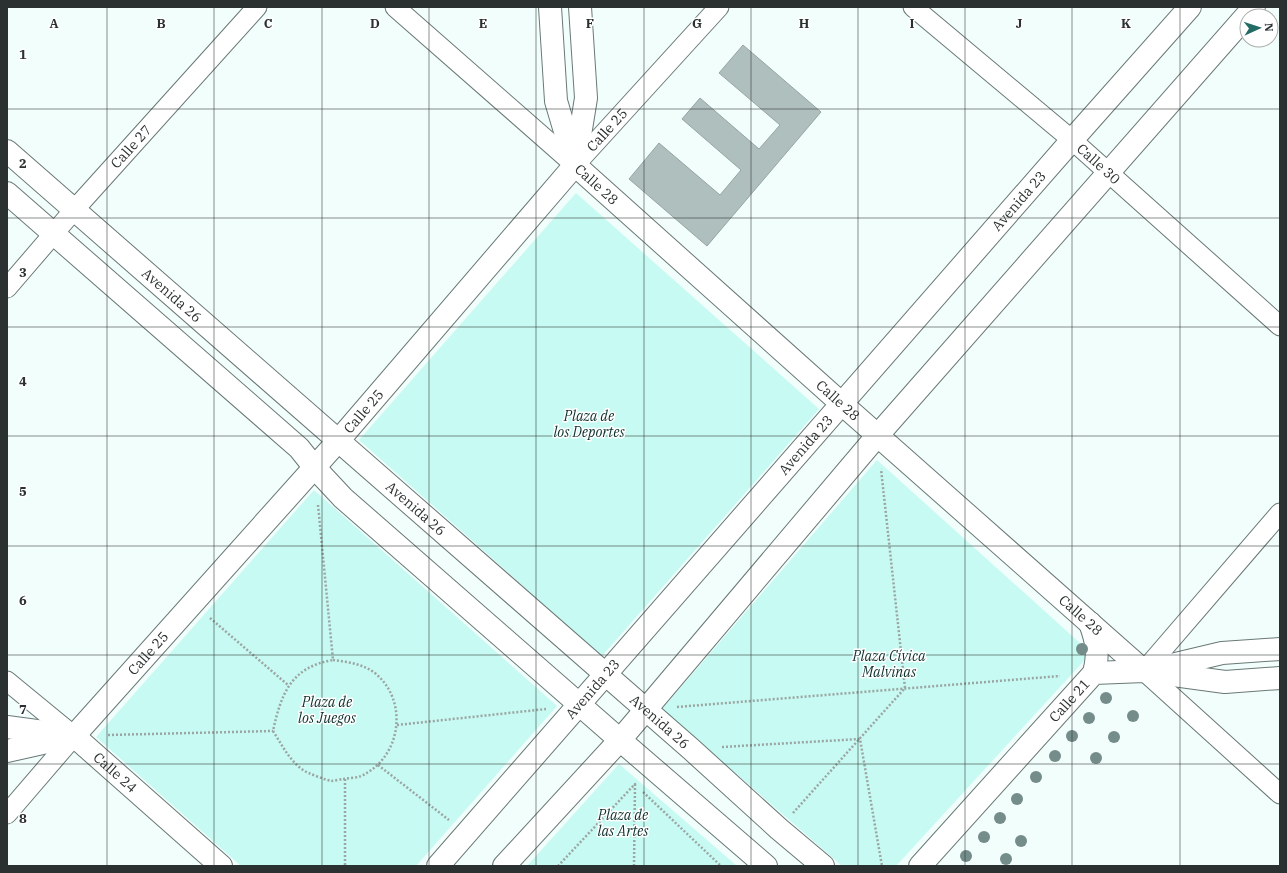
<svg xmlns="http://www.w3.org/2000/svg" width="1287" height="873" font-family="'IBM Plex Serif',serif">
<style>
.green{fill:#c7faf2}
.building{fill:#afbfbd;stroke:#96a5a3}
.lines{fill:none;stroke-linecap:round;stroke-linejoin:round}
.street-casing{stroke:#6a7976;stroke-width:21}
.secondary-casing{stroke:#6a7976;stroke-width:24}
.path{stroke:#9ba5a3;stroke-width:2.5;stroke-dasharray:2 2;stroke-linecap:butt}
.street{stroke:#fff;stroke-width:19}
.secondary{stroke:#fff;stroke-width:22}
.tree{fill:#748d8a}
.grid{fill:none;stroke:#2b3130;stroke-width:1;stroke-opacity:0.55}
.labels{text-anchor:middle;stroke-width:3;stroke-linejoin:round;paint-order:stroke}
.street-label{font-size:14px;fill:#2b3130;stroke:#fff}
.park-label{font-size:14px;font-style:italic;fill:#0d302d;stroke:#fff}
.grid-label{font-size:13px;text-anchor:middle;font-weight:bold;fill:#2b3130;stroke:#fff;stroke-width:3;stroke-linejoin:round;paint-order:stroke}
</style>
<rect width="100%" height="100%" fill="#f1fefc"/>
<g class="green">
<path d="M576,193L819,409L602,656L359,440Z"/>
<path d="M877,460L1081,644C1087,651 1088,656 1082,663L896,866H842L662,709Z"/>
<path d="M314,490L557,706L416,866H241L96,737Z"/>
<path d="M619,764L737,866H527Z"/>
</g>
<path class="building" d="M743,45L821,112L707,246L629,179L659,143L720,195L741,170L682,119L700,98L759,149L780,125L719,73Z"/>
<g class="lines">
<defs>
<g id="street">
<path id="s1" d="M395,7L575,165L719,7"/>
<path id="s2" d="M913,7L1072,140L1280,326"/>
<path id="s3" d="M7,288L74,210L257,7"/>
<path d="M1280,513L1144,671L1280,794"/>
<path d="M7,681L74,736L7,814"/>
</g>
<g id="secondary">
<path d="M550,7L556,101L575,165"/>
<path id="s4" d="M7,151L691,749L779,829L823,866"/>
<path d="M576,160L586,98L580,7"/>
<path id="s5" d="M575,165L842,404L1144,671"/>
<path d="M7,193L299,448L315,468L343,498L620,740L766,866"/>
<path d="M1090,623C1097,642 1099,653 1094,673"/>
<path d="M1159,668L1222,653L1280,649"/>
<path d="M7,727L59,734"/>
<path id="s6" d="M74,736L338,441L575,165"/>
<path id="s7" d="M74,736L221,866"/>
<path d="M7,751L74,736"/>
<path id="s8" d="M438,866L1072,140L1190,7"/>
<path d="M504,866L620,740L877,436L1254,7"/>
<path id="s9" d="M920,866L1094,673L1144,671L1225,682L1280,678"/>
</g>
</defs>
<use href="#street" class="street-casing"/>
<use href="#secondary" class="secondary-casing"/>
<g class="path">
<path d="M318,505L333,660"/>
<path d="M210,618L288,685"/>
<path d="M333,660C348,662 364,664 376,674C409,702 401,758 361,776C356,778 349,778 343,779C340,779 335,781 331,781C326,780 307,773 303,770C289,760 282,745 273,731C281,694 291,667 333,660Z"/>
<path d="M677,707L1060,676"/>
<path d="M397,725L546,709"/>
<path d="M108,735L273,731"/>
<path d="M722,747L860,739L882,866"/>
<path d="M378,765L449,820"/>
<path d="M345,779V866"/>
<path d="M643,792L721,866"/>
<path d="M793,813L905,688L881,469"/>
<path d="M558,866L635,784V785"/>
<path d="M634,866L635,785"/>
</g>
<use href="#street" class="street"/>
<use href="#secondary" class="secondary"/>
</g>
<g class="tree">
<circle cx="1082" cy="649" r="6"/>
<circle cx="1106" cy="698" r="6"/>
<circle cx="1133" cy="716" r="6"/>
<circle cx="1089" cy="718" r="6"/>
<circle cx="1072" cy="736" r="6"/>
<circle cx="1114" cy="737" r="6"/>
<circle cx="1055" cy="756" r="6"/>
<circle cx="1096" cy="758" r="6"/>
<circle cx="1036" cy="777" r="6"/>
<circle cx="1017" cy="799" r="6"/>
<circle cx="1000" cy="818" r="6"/>
<circle cx="984" cy="837" r="6"/>
<circle cx="1021" cy="841" r="6"/>
<circle cx="966" cy="856" r="6"/>
<circle cx="1006" cy="859" r="6"/>
</g>
<path class="grid" d="M107,7V866M214,7V866M322,7V866M429,7V866M536,7V866M644,7V866M751,7V866M858,7V866M965,7V866M1072,7V866M1180,7V866M7,109H1280M7,218H1280M7,327H1280M7,436H1280M7,546H1280M7,655H1280M7,764H1280"/>
<g class="labels">
<g class="street-label">
<text dy="5" stroke="none"><textPath href="#s1" startOffset="287">Calle 25</textPath></text>
<text dy="5" stroke="none"><textPath href="#s3" startOffset="188">Calle 27</textPath></text>
<text dy="5" stroke="none"><textPath href="#s2" startOffset="243">Calle 30</textPath></text>
<text dy="5" stroke="none"><textPath href="#s5" startOffset="29">Calle 28</textPath></text>
<text dy="5" stroke="none"><textPath href="#s8" startOffset="883">Avenida 23</textPath></text>
<text dy="5" stroke="none"><textPath href="#s4" startOffset="219">Avenida 26</textPath></text>
<text dy="5" stroke="none"><textPath href="#s5" startOffset="353">Calle 28</textPath></text>
<text dy="5" stroke="none"><textPath href="#s6" startOffset="435">Calle 25</textPath></text>
<text dy="5" stroke="none"><textPath href="#s8" startOffset="559">Avenida 23</textPath></text>
<text dy="5" stroke="none"><textPath href="#s4" startOffset="543">Avenida 26</textPath></text>
<text dy="5" stroke="none"><textPath href="#s5" startOffset="677">Calle 28</textPath></text>
<text dy="5" stroke="none"><textPath href="#s6" startOffset="111">Calle 25</textPath></text>
<text dy="5" stroke="none"><textPath href="#s8" startOffset="235">Avenida 23</textPath></text>
<text dy="5" stroke="none"><textPath href="#s9" startOffset="223">Calle 21</textPath></text>
<text dy="5" stroke="none"><textPath href="#s4" startOffset="867">Avenida 26</textPath></text>
<text dy="5" stroke="none"><textPath href="#s7" startOffset="55">Calle 24</textPath></text>
</g>
<g class="park-label">
<text x="589" y="421">Plaza de<tspan x="589" dy="16">los Deportes</tspan></text>
<text x="889" y="661">Plaza Cívica<tspan x="889" dy="16">Malvinas</tspan></text>
<text x="327" y="707">Plaza de<tspan x="327" dy="16">los Juegos</tspan></text>
<text x="623" y="820">Plaza de<tspan x="623" dy="16">las Artes</tspan></text>
</g>
</g>
<g class="grid-label">
<text x="54" y="28">A</text>
<text x="161" y="28">B</text>
<text x="268" y="28">C</text>
<text x="375" y="28">D</text>
<text x="483" y="28">E</text>
<text x="590" y="28">F</text>
<text x="697" y="28">G</text>
<text x="804" y="28">H</text>
<text x="912" y="28">I</text>
<text x="1019" y="28">J</text>
<text x="1126" y="28">K</text>
<text x="23" y="59">1</text>
<text x="23" y="168">2</text>
<text x="23" y="277">3</text>
<text x="23" y="386">4</text>
<text x="23" y="496">5</text>
<text x="23" y="605">6</text>
<text x="23" y="714">7</text>
<text x="23" y="823">8</text>
</g>
<rect width="1287" height="873" fill="none" stroke="#2b3130" stroke-width="16"/>
<g transform="translate(1259 28) rotate(87)"><circle r="19" fill="#ffffff" stroke="#aaadac"/>
<path d="M0-3L7 15L0 10L-7 15Z" fill="#236c65"/>
<text y="-6" font-size="11" font-weight="bold" text-anchor="middle" fill="#2b3130">N</text>
</g>
</svg>
